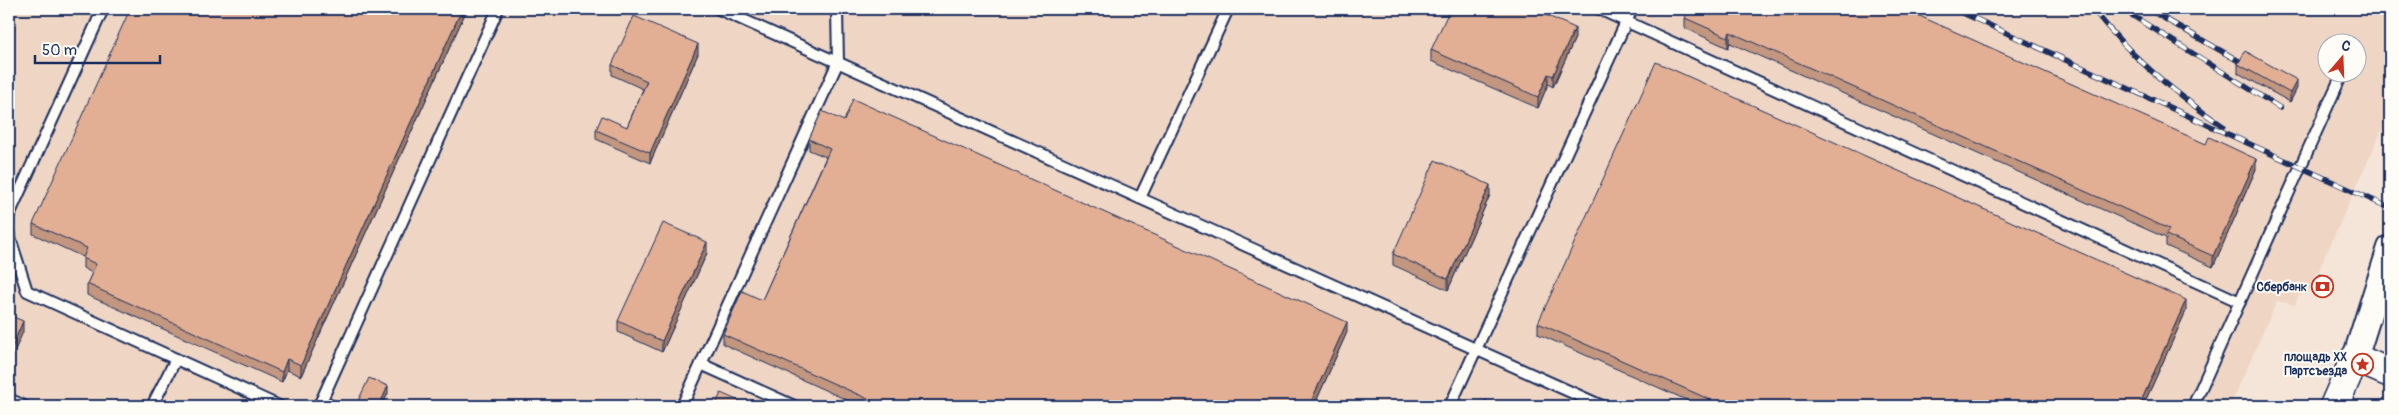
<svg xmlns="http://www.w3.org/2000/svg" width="2399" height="415" font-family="Pangolin,sans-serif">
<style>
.built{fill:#efd5c4;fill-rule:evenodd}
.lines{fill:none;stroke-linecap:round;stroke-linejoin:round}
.service-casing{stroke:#1b2f5e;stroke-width:14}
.tertiary-casing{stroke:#1b2f5e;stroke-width:28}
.secondary-casing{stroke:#1b2f5e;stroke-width:31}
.service{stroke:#fdfcf7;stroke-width:10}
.tertiary{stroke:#fdfcf7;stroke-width:24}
.secondary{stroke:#fdfcf7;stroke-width:28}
.rail-casing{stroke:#1b2f5e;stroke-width:5.5}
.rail{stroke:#fdfcf7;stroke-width:4;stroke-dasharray:11;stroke-linecap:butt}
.wall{fill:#c2967f;stroke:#1b2f5e}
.shaded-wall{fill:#9e7a68;stroke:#1b2f5e}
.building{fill:#e2af94;stroke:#1b2f5e}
.labels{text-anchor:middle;stroke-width:4;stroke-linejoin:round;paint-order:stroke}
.poi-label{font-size:12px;font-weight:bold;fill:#1b2f5e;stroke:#fdfcf7;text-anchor:end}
</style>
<rect width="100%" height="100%" fill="#f5e5d9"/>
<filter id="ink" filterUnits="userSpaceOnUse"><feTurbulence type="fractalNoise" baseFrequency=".02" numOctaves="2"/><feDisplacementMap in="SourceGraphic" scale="10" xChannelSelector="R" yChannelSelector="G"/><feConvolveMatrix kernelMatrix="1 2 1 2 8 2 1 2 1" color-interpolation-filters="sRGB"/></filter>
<g filter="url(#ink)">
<path class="built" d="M9,9H2390V112L2309,292L2298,296L2295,305L2277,301L2230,406H9ZM2326,42H2356V72H2326Z"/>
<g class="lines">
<defs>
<g id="service">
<path d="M719,9L1602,406"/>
<path d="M1599,9L2240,302"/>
<path d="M1140,198L1228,9"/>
<path d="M9,215L103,9"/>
<path d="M9,235L27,291L279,406"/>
<path d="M701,364L794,406"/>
<path d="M9,399L24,406"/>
<path d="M321,401L332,406"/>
<path d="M152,406L176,359"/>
<path d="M319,406L498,9"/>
<path d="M682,406L838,62L837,9"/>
<path d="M1450,406L1632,9"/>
<path d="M2193,406L2343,72"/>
</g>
<path id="tertiary" d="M2355,358L2390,248"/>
<path id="secondary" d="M2334,406L2355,358L2390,373"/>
</defs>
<use href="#service" class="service-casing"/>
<use href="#tertiary" class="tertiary-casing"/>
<use href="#secondary" class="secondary-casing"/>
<use href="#service" class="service"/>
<use href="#tertiary" class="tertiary"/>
<use href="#secondary" class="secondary"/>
<defs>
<g id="rail">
<path d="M1954,9L2390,208"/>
<path d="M2093,9C2128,54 2175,94 2223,126"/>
<path d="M2122,9L2280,108"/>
<path d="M2148,9L2251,68"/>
</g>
</defs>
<use href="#rail" class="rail-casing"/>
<use href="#rail" class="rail"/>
</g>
<g class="wall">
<path d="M467,9L301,376L287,370L282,382L87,295V284L92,273L83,268V257L33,234V224Z"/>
<path d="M1685,18L2256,169L2213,267L2166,246V238L1730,43L1728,48L1685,28Z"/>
<path d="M1575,38L1553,87L1548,84L1538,108L1431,61V50Z"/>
<path d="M698,54L650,163L596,139V130L627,127L643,89L612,75V65Z"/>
<path d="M2238,64L2297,88L2290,102L2238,73Z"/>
<path d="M844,121L1347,332L1314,406H860L723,344V334L762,300L826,157L809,150V139Z"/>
<path d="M1490,195L1448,290L1393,265V254Z"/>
<path d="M707,253L662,352L618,332V321Z"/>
<path d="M2332,282L2325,298L2313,293V290Z"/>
<path d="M2186,311L2143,406H1700L1538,334V323Z"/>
<path d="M388,393L382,406H358V401Z"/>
</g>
<g class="shaded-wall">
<path d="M462,9H467L301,376V365Z"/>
<path d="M1575,28V38L1553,87V76Z"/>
<path d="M1730,32V43L1728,48V37Z"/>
<path d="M698,44V54L650,163V153Z"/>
<path d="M1548,74V84L1538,108V97Z"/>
<path d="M2297,80V88L2290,102V93Z"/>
<path d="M2256,159V169L2213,267V256Z"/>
<path d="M1490,185V195L1448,290V279Z"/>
<path d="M707,242V253L662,352V341Z"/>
<path d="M2332,278V282L2325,298V295Z"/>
<path d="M2186,300V311L2143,406H2139Z"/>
<path d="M23,321V332L9,364V354Z"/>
<path d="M1347,322V332L1314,406H1309Z"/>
<path d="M287,359V370L282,382V372Z"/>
<path d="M388,386V393L382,406H379Z"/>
</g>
<g class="building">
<path d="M130,9H462L301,365L287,359L282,372L87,284L96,264L83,258L87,248L33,224Z"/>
<path d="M1450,9H1532L1575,28L1553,76L1548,74L1538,97L1431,50Z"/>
<path d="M1689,9H1904L2206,144L2209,137L2256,159L2213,256L2166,235L2169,229L1730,32L1728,37L1685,18Z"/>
<path d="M634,16L698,44L650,153L596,130L602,116L627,127L647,81L612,65Z"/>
<path d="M2245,51L2297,80L2290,93L2238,64Z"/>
<path d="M1656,62L2186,300L2139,406H1724L1538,323Z"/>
<path d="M853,99L1347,322L1309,406H884L723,334L742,291L762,300L830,149L809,139L822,111L844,121Z"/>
<path d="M1435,160L1490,185L1448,279L1393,254Z"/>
<path d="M663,223L707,242L662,341L618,321Z"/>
<path d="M2320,274L2332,278L2325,295L2313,290Z"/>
<path d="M9,315L23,321L9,354Z"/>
<path d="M369,378L388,386L379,406H369L358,401Z"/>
<path d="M721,393L750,406H715Z"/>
<path d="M1485,400L1498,406H1482Z"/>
</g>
</g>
<defs>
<symbol id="bank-ring" viewBox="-11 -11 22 22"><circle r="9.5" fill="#fdfcf7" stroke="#c8321e" stroke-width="1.5"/><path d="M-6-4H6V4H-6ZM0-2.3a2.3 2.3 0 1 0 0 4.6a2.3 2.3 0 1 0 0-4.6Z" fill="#c8321e"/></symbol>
<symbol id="sight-ring" viewBox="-11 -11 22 22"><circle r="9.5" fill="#fdfcf7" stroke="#c8321e" stroke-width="1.5"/><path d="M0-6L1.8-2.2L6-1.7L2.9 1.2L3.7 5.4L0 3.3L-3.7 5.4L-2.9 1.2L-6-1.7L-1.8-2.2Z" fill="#c8321e"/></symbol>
</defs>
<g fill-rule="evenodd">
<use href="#bank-ring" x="2310" y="274" width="25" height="25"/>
<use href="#sight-ring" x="2350" y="352" width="25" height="25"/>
</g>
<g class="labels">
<g class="poi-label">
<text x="2307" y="291">Сбербанк</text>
<text x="2347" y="361">площадь XX<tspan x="2347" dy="14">Партсъезда</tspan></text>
</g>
</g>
<rect width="2399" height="415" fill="none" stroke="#fdfcf7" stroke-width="30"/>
<rect x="15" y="15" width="2369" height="385" fill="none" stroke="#1b2f5e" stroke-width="2" filter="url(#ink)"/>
<g transform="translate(2342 58) rotate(19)"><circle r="24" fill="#fdfcf7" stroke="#a3aaba"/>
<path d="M0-4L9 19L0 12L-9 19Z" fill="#c8321e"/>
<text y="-8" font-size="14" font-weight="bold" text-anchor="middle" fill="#1b2f5e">С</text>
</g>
<path d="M35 55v8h125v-8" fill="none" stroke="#1b2f5e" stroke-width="2.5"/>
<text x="42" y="55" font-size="15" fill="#1b2f5e" stroke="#fdfcf7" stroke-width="4" paint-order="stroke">50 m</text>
</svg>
